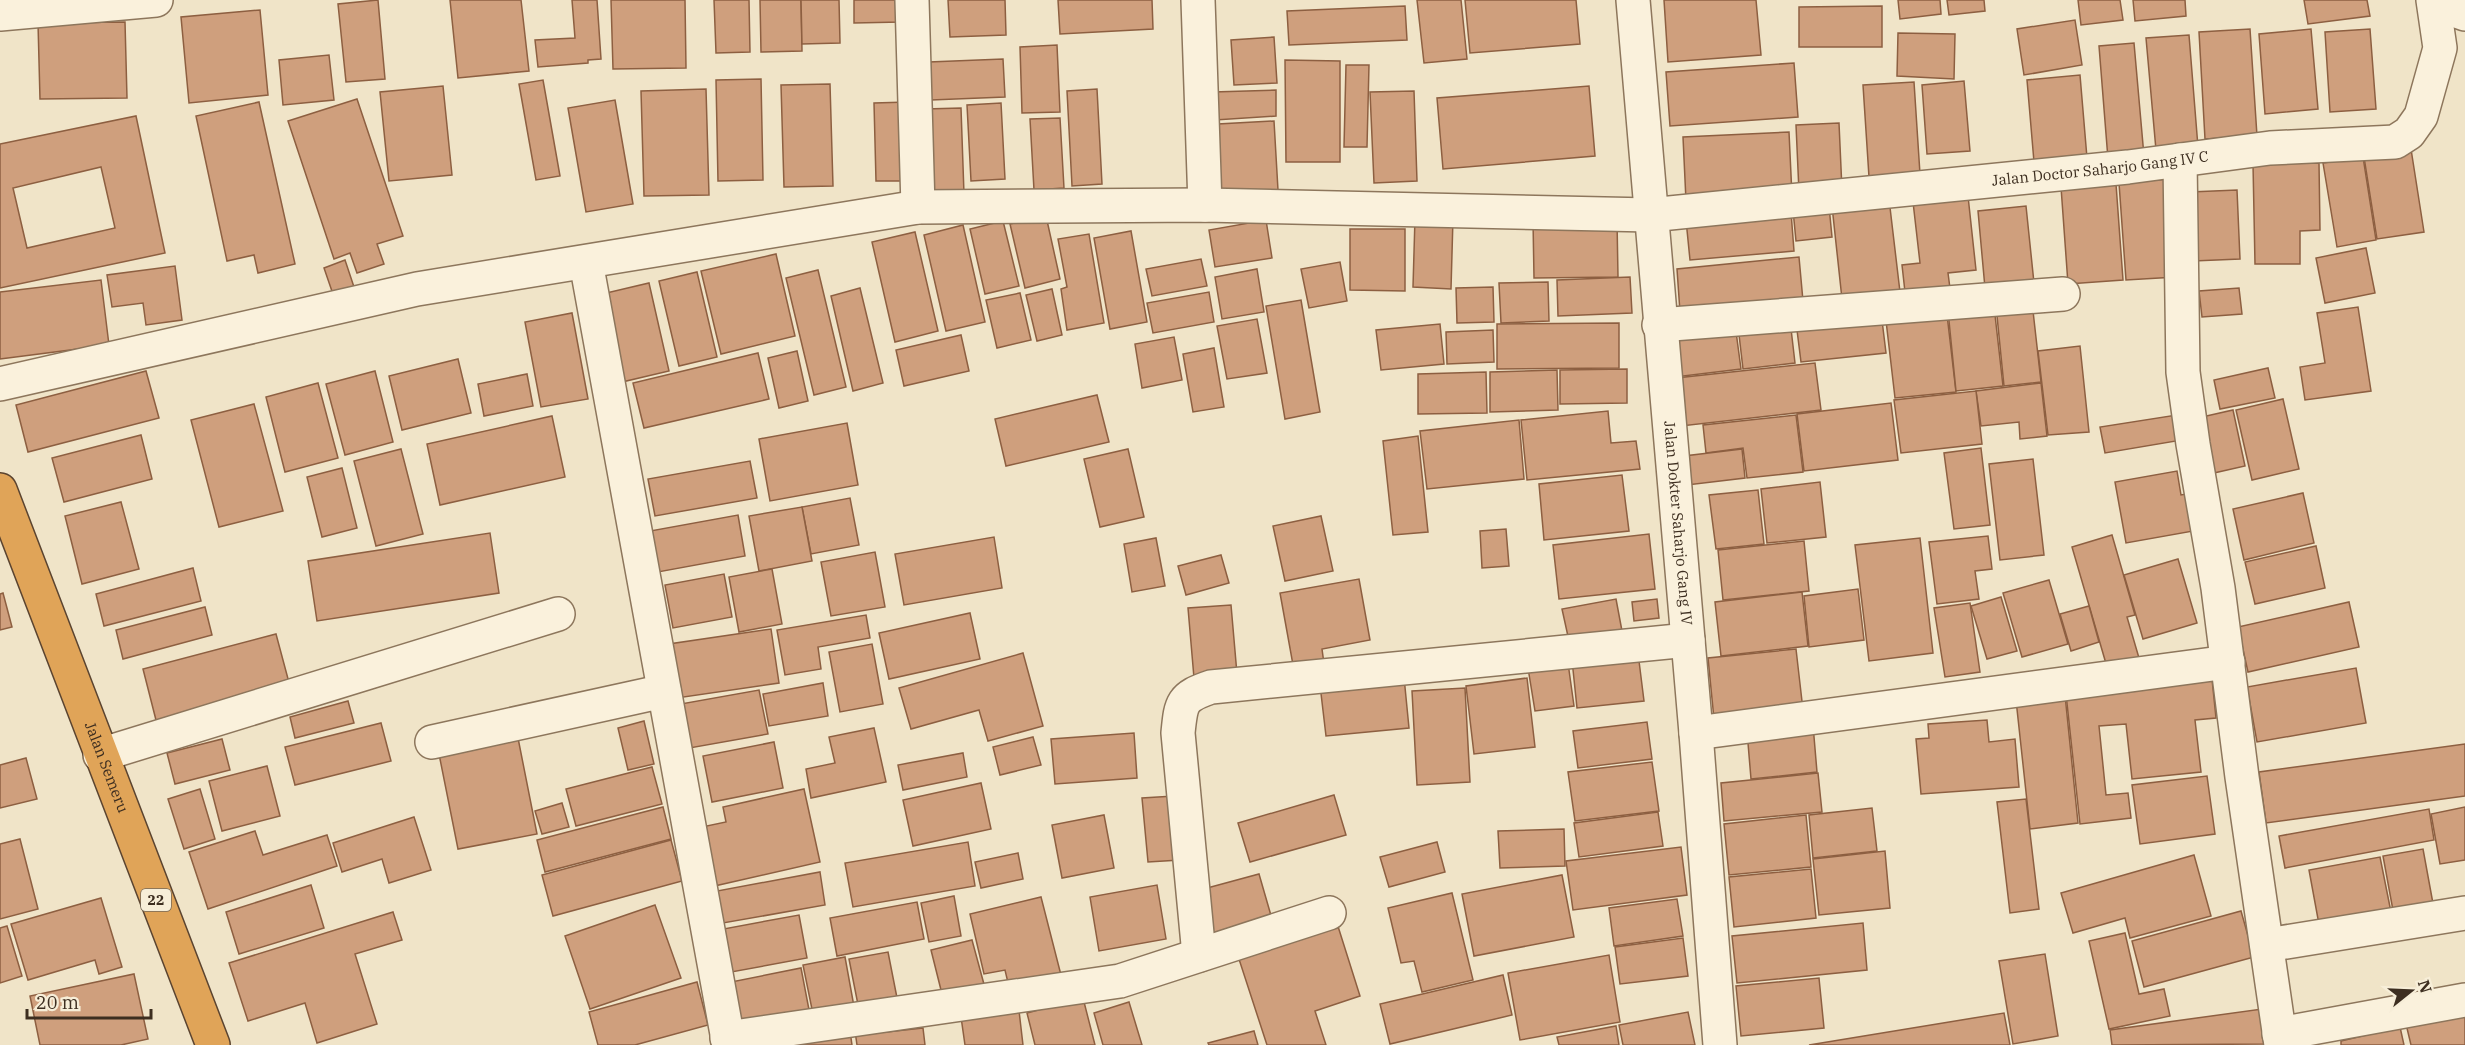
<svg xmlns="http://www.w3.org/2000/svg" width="2465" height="1045" font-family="'IBM Plex Serif',serif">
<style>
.building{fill:#cf9f7d;stroke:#8d5f41;stroke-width:1.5;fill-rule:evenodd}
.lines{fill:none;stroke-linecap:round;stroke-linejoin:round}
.minor-casing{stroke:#8d765c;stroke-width:36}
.highway-casing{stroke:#5b4430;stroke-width:36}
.minor{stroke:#faf1dc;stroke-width:33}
.highway{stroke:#e0a458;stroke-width:33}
.labels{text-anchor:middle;stroke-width:4.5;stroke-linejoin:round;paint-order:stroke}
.shield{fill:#f7eed8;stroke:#756857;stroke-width:1.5}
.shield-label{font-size:14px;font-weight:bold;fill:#3d2e20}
.street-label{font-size:15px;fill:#3d2e20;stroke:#f7eed8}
</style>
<rect width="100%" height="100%" fill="#f0e4c8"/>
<g class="building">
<path d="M378,0L385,79L346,82L338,4Z"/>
<path d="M450,0H521L529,71L458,78Z"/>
<path d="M572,0H597L601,59L588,60V63L538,67L535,40L575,38Z"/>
<path d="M611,0H685L686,68L613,69Z"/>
<path d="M714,0H749L750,52L716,53Z"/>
<path d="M760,0H801L802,51L761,52Z"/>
<path d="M801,0H839L840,43L802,44Z"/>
<path d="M854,0H901V22L854,23Z"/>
<path d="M948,0H1005L1006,35L950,37Z"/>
<path d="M1058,0H1152L1153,29L1060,34Z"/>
<path d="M1417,0H1461L1467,59L1424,63Z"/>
<path d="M1465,0H1576L1580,44L1470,53Z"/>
<path d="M1664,0H1756L1761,55L1668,62Z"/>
<path d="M1898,0H1940L1941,14L1900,19Z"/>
<path d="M1947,0H1984L1985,11L1949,15Z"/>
<path d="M2078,0H2120L2123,20L2081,25Z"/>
<path d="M2133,0H2185L2186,16L2135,21Z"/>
<path d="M2304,0H2367L2370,16L2308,24Z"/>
<path d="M1405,6L1407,40L1289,45L1287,11Z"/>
<path d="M1882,6V47H1799V7Z"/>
<path d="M260,10L268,95L189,103L181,17Z"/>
<path d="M2075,20L2082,65L2024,75L2017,29Z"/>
<path d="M125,22L127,98L40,99L38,23Z"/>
<path d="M2250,29L2257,136L2205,139L2199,32Z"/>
<path d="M2311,29L2318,109L2265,114L2259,34Z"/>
<path d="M2370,29L2376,109L2330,112L2325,32Z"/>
<path d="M1898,33L1955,34L1954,79L1897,76Z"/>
<path d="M2189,35L2198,147L2156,150L2146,38Z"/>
<path d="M1274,37L1277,83L1234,85L1231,40Z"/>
<path d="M2134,43L2144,156L2108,159L2099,46Z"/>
<path d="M1057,45L1060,112L1022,113L1020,47Z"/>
<path d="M329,55L334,100L283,105L279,60Z"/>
<path d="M1003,59L1005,97L931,100L929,62Z"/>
<path d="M1285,60L1340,61V162H1286Z"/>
<path d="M1794,63L1798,117L1670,126L1666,72Z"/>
<path d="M1346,65H1369L1367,147H1344Z"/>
<path d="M2080,75L2087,158L2034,162L2027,80Z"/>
<path d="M761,79L763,180L718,181L716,80Z"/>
<path d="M543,80L560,176L536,180L519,84Z"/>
<path d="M1964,81L1970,151L1927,154L1922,85Z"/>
<path d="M1914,82L1920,174L1869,177L1863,85Z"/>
<path d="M830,84L833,186L784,187L781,85Z"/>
<path d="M443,86L452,175L389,181L380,92Z"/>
<path d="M1589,86L1595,156L1443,169L1437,98Z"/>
<path d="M706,89L709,195L644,196L641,91Z"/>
<path d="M1097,89L1102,184L1072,186L1067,91Z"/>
<path d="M1276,90V116L1215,120L1213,92Z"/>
<path d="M1414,91L1417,181L1374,183L1370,92Z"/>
<path d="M357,99L403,236L377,244L384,264L357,273L350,253L334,259L288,121Z"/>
<path d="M615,100L633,204L586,212L568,108Z"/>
<path d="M259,102L295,264L258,273L254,255L227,261L196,116Z"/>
<path d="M908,102L910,181H876L874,103Z"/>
<path d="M1001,103L1005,179L971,181L967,105Z"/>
<path d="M961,108L964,194L929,196L925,109Z"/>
<path d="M136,116L165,253L0,288V144ZM101,167L115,228L27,248L13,188Z"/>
<path d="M1060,118L1064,188L1034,190L1030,119Z"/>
<path d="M1274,121L1278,190L1221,193L1218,124Z"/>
<path d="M1839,123L1842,190L1799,192L1796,125Z"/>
<path d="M1789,132L1792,196L1686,201L1683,137Z"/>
<path d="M2411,149L2424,232L2377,239L2364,157Z"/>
<path d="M2363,157L2376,240L2337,247L2323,163Z"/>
<path d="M2319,163L2320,230L2300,231V264H2255L2253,164Z"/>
<path d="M2169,179L2176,277L2126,280L2119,183Z"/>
<path d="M2116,184L2123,280L2068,284L2061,187Z"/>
<path d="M2237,190L2240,259L2193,261L2190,192Z"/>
<path d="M1968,196L1976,270L1948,273L1951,296L1906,301L1902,265L1920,263L1913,202Z"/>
<path d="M1889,199L1900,292L1842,299L1832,206Z"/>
<path d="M1829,206L1832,237L1796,241L1793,210Z"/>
<path d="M2026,206L2034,283L1985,288L1978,211Z"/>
<path d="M1791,212L1794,251L1690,260L1686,220Z"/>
<path d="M1046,216L1060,279L1025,288L1010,224Z"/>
<path d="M1415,218H1453L1451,289L1413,287Z"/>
<path d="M1266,220L1272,258L1215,267L1209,230Z"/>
<path d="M1533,220H1617L1618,277L1534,278Z"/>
<path d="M1003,221L1019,286L985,294L970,229Z"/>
<path d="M963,225L985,322L946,331L924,235Z"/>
<path d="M1350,229H1405V291L1350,290Z"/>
<path d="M1131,231L1147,322L1110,329L1094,238Z"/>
<path d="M915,232L938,331L895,342L872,242Z"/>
<path d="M1089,234L1104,323L1067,330L1061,289L1067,287L1058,239Z"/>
<path d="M2366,248L2375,293L2325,303L2316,258Z"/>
<path d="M776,254L795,336L721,354L701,271Z"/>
<path d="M1799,257L1803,301L1680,312L1677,269Z"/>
<path d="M1201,259L1207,286L1152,296L1146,269Z"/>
<path d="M345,260L356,293L335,300L324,268Z"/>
<path d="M1340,262L1347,301L1309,308L1301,269Z"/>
<path d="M175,266L182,320L146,325L143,303L112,307L107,275Z"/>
<path d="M1257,269L1264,312L1222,319L1215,277Z"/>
<path d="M818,270L846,387L814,395L786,278Z"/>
<path d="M697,272L717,357L679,366L659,281Z"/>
<path d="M1630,277L1632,313L1558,316L1557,280Z"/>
<path d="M101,280L109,345L0,359V292Z"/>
<path d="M1548,282L1549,321L1501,323L1499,283Z"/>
<path d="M649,283L669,371L622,382L602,294Z"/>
<path d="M1493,287L1494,322L1457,323L1456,288Z"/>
<path d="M860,288L883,383L853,391L831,296Z"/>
<path d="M2239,288L2242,314L2202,317L2199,291Z"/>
<path d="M1052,289L1062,335L1037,341L1026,295Z"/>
<path d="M1209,292L1214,322L1153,333L1147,303Z"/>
<path d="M1020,293L1031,340L997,348L986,300Z"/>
<path d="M1301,300L1320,412L1285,419L1266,306Z"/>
<path d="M2032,302L2041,382L2004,386L1996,306Z"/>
<path d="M1946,306L1956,392L1895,398L1885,312Z"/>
<path d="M1994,306L2003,386L1956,391L1948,311Z"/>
<path d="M2358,307L2371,391L2305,400L2300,367L2325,363L2317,313Z"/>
<path d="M1881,312L1886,353L1801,362L1796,322Z"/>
<path d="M572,313L588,399L541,407L525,322Z"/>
<path d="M1257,319L1267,373L1227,379L1217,326Z"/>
<path d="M1790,320L1795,363L1743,369L1738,326Z"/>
<path d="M1619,323V368L1497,369V324Z"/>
<path d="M1440,324L1444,364L1381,370L1376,330Z"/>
<path d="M1735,324L1741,369L1675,377L1670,331Z"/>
<path d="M1493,330L1494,362L1447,364L1446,332Z"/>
<path d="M961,335L969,371L904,386L896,350Z"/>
<path d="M1174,337L1182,380L1142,388L1135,344Z"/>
<path d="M2080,346L2089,432L2048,435L2038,351Z"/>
<path d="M1214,348L1224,407L1193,412L1183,354Z"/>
<path d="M797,351L808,401L779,408L768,358Z"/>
<path d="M758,353L769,399L644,428L633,383Z"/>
<path d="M458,359L471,413L402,430L389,376Z"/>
<path d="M1815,363L1821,410L1681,426L1676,378Z"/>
<path d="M2268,368L2275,398L2220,409L2214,380Z"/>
<path d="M1627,369V403L1560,404V370Z"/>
<path d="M1557,370L1558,410L1490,412V372Z"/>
<path d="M146,371L159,418L28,452L16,405Z"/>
<path d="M375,371L393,442L345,455L326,384Z"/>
<path d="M1486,372L1487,413L1418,414V374Z"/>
<path d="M527,374L533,406L484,416L478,384Z"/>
<path d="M318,383L338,458L285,472L266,397Z"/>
<path d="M2041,383L2047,436L2020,439L2019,422L1981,426L1976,391Z"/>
<path d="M1976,391L1982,444L1901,453L1894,400Z"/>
<path d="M1097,395L1109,442L1006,466L995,419Z"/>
<path d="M2283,399L2299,469L2252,480L2236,410Z"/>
<path d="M1891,403L1898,460L1804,471L1797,414Z"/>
<path d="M254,404L283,511L219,527L191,420Z"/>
<path d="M2233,410L2245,466L2205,475L2193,419Z"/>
<path d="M1608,411L1611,443L1636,441L1640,469L1527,480L1521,420Z"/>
<path d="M2183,414L2188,439L2105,453L2100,427Z"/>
<path d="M1796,415L1803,472L1747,478L1743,448L1706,453L1703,425Z"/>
<path d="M552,416L565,477L440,505L427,444Z"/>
<path d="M1519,420L1524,479L1427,489L1420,431Z"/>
<path d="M847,423L858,485L770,501L759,439Z"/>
<path d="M141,435L152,479L64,502L52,458Z"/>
<path d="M1418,436L1428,532L1393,535L1383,441Z"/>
<path d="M1981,448L1990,525L1954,529L1944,453Z"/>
<path d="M401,449L423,534L376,546L354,461Z"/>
<path d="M1128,449L1144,517L1100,527L1084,459Z"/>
<path d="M1742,449L1745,478L1687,485L1684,456Z"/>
<path d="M2033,459L2044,555L2000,560L1989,464Z"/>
<path d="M750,461L757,498L655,516L648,479Z"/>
<path d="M342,468L357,528L322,537L307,477Z"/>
<path d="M2177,471L2181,495L2192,493L2199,530L2126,543L2115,482Z"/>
<path d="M1622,475L1629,531L1544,540L1539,484Z"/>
<path d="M1820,482L1826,537L1767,543L1761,489Z"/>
<path d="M1758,490L1764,544L1716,549L1709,495Z"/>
<path d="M2303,493L2314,543L2244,560L2233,509Z"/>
<path d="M850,498L859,545L811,554L802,507Z"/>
<path d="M121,502L139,569L82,584L65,516Z"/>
<path d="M802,507L812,561L759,571L749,516Z"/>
<path d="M738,515L745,556L658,572L650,531Z"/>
<path d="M1321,516L1333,571L1285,581L1273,526Z"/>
<path d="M1506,529L1509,566L1482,568L1480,531Z"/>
<path d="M490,533L499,593L317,621L308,561Z"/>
<path d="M1649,534L1655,589L1559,599L1553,545Z"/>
<path d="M2112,535L2135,615L2127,617L2139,658L2107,667L2072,547Z"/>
<path d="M1988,536L1992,569L1975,571L1979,599L1937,604L1929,542Z"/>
<path d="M994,537L1002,588L904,605L895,554Z"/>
<path d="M1156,538L1165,586L1132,592L1124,544Z"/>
<path d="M1920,538L1933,653L1869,661L1855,545Z"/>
<path d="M1804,541L1809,591L1723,600L1718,550Z"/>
<path d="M2316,546L2325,588L2255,604L2245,562Z"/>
<path d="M875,552L885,607L831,616L821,562Z"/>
<path d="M1221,555L1229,583L1186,595L1178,566Z"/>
<path d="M2178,559L2197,623L2143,639L2124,575Z"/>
<path d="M193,568L201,601L104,626L96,594Z"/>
<path d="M772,569L782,624L739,632L729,577Z"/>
<path d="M724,574L732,617L673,628L665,585Z"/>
<path d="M1359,579L1370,640L1322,649L1325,671L1295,676L1280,593Z"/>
<path d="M2049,580L2068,644L2022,657L2003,593Z"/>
<path d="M1858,589L1864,640L1809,647L1804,596Z"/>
<path d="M1802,592L1808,646L1721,656L1715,602Z"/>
<path d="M3,593L12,627L0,630V594Z"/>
<path d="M2001,597L2017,651L1987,659L1971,606Z"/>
<path d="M1616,599L1622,631L1569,641L1562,609Z"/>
<path d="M1657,599L1659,618L1634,621L1632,602Z"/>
<path d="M2349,602L2359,647L2248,672L2238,627Z"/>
<path d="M1970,603L1980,672L1945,677L1934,608Z"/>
<path d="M1231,605L1237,674L1194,678L1188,608Z"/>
<path d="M2089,606L2099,642L2071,651L2060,614Z"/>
<path d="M205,607L212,635L123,659L116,630Z"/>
<path d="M970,613L980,659L889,679L879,633Z"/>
<path d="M866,615L870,638L818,647L821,669L785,675L777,630Z"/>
<path d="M771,629L779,683L677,698L669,644Z"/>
<path d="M276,634L291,690L157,724L143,669Z"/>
<path d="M872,644L883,704L840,712L829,652Z"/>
<path d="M1796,649L1803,710L1714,719L1708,658Z"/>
<path d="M1023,653L1043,726L988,741L979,710L911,729L899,688Z"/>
<path d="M1638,653L1644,701L1577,708L1572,660Z"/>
<path d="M1568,663L1574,706L1535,711L1528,668Z"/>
<path d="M2356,668L2366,723L2257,742L2247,687Z"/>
<path d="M1404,677L1409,728L1326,736L1320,685Z"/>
<path d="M1527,678L1535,747L1474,754L1466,686Z"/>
<path d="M2212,679L2216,718L2195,720L2201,772L2132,779L2126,724L2099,726L2106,795L2128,793L2131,818L2080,824L2066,694Z"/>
<path d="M823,683L828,716L769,726L763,694Z"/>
<path d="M1465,688L1470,782L1417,785L1412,691Z"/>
<path d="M759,690L768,734L684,749L675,705Z"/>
<path d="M2065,695L2078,823L2030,829L2016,700Z"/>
<path d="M348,701L354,723L295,738L290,717Z"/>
<path d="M1987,720L1989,742L2015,739L2019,787L1921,794L1916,739L1929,738L1928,724Z"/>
<path d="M644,721L654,764L628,770L618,728Z"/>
<path d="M1647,722L1652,759L1578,768L1573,731Z"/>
<path d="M381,723L391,761L295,785L285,747Z"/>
<path d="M1813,725L1817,772L1751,779L1747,731Z"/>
<path d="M874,728L886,782L811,798L806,769L835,763L829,737Z"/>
<path d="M1134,733L1137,778L1055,784L1051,739Z"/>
<path d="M1033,737L1041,765L1000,775L993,747Z"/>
<path d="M518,738L537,834L458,849L439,754Z"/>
<path d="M222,739L230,770L175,784L167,753Z"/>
<path d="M774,742L783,788L712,802L703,756Z"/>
<path d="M2465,744V796L2266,823L2259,772Z"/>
<path d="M963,753L967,777L903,790L898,765Z"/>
<path d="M26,758L37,799L0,808V765Z"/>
<path d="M1652,762L1659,811L1575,821L1568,772Z"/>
<path d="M267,766L280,816L222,831L209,781Z"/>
<path d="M652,767L662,804L576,826L566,789Z"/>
<path d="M1818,773L1822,812L1724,821L1721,783Z"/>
<path d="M2207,776L2215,834L2140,844L2132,785Z"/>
<path d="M981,783L991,829L913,846L903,800Z"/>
<path d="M200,789L215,839L184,849L168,799Z"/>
<path d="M804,789L820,862L710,887L697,828L726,822L723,807Z"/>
<path d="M1334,795L1346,835L1250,862L1238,823Z"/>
<path d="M1174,796L1180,860L1148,862L1142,798Z"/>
<path d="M2026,799L2039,909L2010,913L1997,802Z"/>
<path d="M562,803L569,827L542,834L535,811Z"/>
<path d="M663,807L671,839L545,872L537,840Z"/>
<path d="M2465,807V860L2440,864L2431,814Z"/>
<path d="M1872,808L1877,851L1813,858L1809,815Z"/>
<path d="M2429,809L2434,840L2285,868L2279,836Z"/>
<path d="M1658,812L1663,846L1579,857L1574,823Z"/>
<path d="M1104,815L1114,868L1062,878L1052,825Z"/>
<path d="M1806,815L1811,867L1729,875L1724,824Z"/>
<path d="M414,817L431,870L389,883L382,859L342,872L333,843Z"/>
<path d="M1564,829L1565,866L1500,868L1498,831Z"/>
<path d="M255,831L263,855L327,835L337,866L208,909L189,852Z"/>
<path d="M20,839L38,909L0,919V844Z"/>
<path d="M671,840L682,881L553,916L542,875Z"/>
<path d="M968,842L975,886L853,907L845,863Z"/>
<path d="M1437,842L1445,872L1389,887L1380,857Z"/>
<path d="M1681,847L1687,895L1573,910L1566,861Z"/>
<path d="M2423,849L2434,909L2394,916L2383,856Z"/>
<path d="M1885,851L1890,908L1819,915L1813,859Z"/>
<path d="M1018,853L1023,879L981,888L975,862Z"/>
<path d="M2194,855L2211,916L2130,938L2125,918L2073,933L2061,893Z"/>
<path d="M2380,857L2392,917L2320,930L2309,870Z"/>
<path d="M1811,869L1816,918L1734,927L1729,877Z"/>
<path d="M820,872L825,905L723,923L717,891Z"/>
<path d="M1259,874L1272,919L1209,936L1196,891Z"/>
<path d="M1562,875L1574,937L1474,956L1462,894Z"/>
<path d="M311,885L324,928L239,954L226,912Z"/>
<path d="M1157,885L1166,939L1099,951L1090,897Z"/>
<path d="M1452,893L1473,980L1422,992L1414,961L1401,963L1388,908Z"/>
<path d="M954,896L961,936L929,942L921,903Z"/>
<path d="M1041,897L1062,979L1010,991L1005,970L984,974L970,914Z"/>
<path d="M101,898L122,967L99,974L95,960L28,980L11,924Z"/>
<path d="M1677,899L1683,936L1614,946L1609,908Z"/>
<path d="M917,902L924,939L837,956L830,918Z"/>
<path d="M655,905L681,978L590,1009L565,936Z"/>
<path d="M2241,911L2254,957L2144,987L2132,941Z"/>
<path d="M393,912L402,940L355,954L377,1024L317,1043L305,1003L248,1021L229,963Z"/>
<path d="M799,915L807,958L726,973L718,930Z"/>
<path d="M1336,920L1360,996L1315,1011L1326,1045H1267L1237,953Z"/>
<path d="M1863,923L1867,970L1737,983L1732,936Z"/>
<path d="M7,926L22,976L0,983V928Z"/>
<path d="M2125,933L2139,994L2164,989L2170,1016L2109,1029L2089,941Z"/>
<path d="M1683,938L1688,976L1620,984L1615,947Z"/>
<path d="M972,940L985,988L943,998L931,950Z"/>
<path d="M888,952L899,1008L860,1015L849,959Z"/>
<path d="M2045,954L2058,1036L2013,1044L1999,961Z"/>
<path d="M1609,955L1620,1022L1520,1040L1508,973Z"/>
<path d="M845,957L855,1012L814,1019L803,965Z"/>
<path d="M801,968L810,1015L735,1030L726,983Z"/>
<path d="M134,974L148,1039L121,1045H40L30,996Z"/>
<path d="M1503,975L1512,1015L1390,1044L1380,1004Z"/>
<path d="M1819,978L1824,1028L1741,1036L1736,986Z"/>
<path d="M697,982L708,1025L635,1045H598L589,1012Z"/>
<path d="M1083,998L1095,1045H1035L1027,1013Z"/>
<path d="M1018,1002L1023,1045H965L960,1010Z"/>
<path d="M1129,1002L1142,1045H1103L1094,1013Z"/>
<path d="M2262,1009L2267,1044L2112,1045L2110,1030Z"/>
<path d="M2465,1009V1045H2411L2406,1024Z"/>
<path d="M1688,1012L1695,1045H1623L1619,1025Z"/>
<path d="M2004,1013L2010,1045H1809Z"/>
<path d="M887,1020V1032L923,1028L925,1045H857L854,1024Z"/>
<path d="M849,1024L852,1045H778Z"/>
<path d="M1616,1026L1619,1045H1559L1557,1037Z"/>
<path d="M2400,1027L2404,1045H2341V1041Z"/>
<path d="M1254,1031L1258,1045H1209L1208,1043Z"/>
</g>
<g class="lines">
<defs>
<g id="minor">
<path d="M912,0L918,207"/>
<path d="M1198,0L1205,205"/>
<path id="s1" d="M1633,0L1696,733L1720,1045"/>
<path d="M2434,3L2465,14"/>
<path d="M0,14L156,0"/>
<path d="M2180,160L2183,372L2193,444L2218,588L2242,777L2281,1045"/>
<path d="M586,262L729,1045"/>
<path d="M1659,325L2063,294"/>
<path id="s2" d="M0,384L417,289L918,207L1205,205L1650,215L2128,167L2270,148L2395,142L2409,133L2421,116L2440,48L2433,0"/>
<path d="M1696,733L2228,662"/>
<path d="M432,742L664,691"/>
<path d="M100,755L558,614"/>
<path d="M2267,945L2465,913"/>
<path d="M1199,955L1178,733C1181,703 1181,697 1211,687L1688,640"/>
<path d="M2279,1034L2465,1000"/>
<path d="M727,1038L1120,981L1329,913"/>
</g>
<g id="highway">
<path id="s3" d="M0,490L213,1045"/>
</g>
</defs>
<use href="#minor" class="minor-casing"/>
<use href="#highway" class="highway-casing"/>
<use href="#minor" class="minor"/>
<use href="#highway" class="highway"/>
</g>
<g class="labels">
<rect class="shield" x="141" y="889" width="30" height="22" rx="4.5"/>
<g class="shield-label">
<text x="156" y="905">22</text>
</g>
<g class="street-label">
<text dy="5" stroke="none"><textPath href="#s2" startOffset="2120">Jalan Doctor Saharjo Gang IV C</textPath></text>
<text dy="5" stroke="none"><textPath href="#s1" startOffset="525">Jalan Dokter Saharjo Gang IV</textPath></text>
<text dy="5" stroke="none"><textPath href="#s3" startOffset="297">Jalan Semeru</textPath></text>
</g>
</g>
<g transform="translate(2411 991) rotate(72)" stroke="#f7eed8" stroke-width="4.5" paint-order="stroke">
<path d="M0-4.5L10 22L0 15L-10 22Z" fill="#3d2e20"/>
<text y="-9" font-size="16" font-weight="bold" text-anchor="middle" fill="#3d2e20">N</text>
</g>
<path d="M27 1009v9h124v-9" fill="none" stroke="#3d2e20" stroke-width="3"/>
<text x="36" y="1009" font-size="18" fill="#3d2e20" stroke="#f7eed8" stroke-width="4.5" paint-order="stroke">20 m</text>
</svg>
